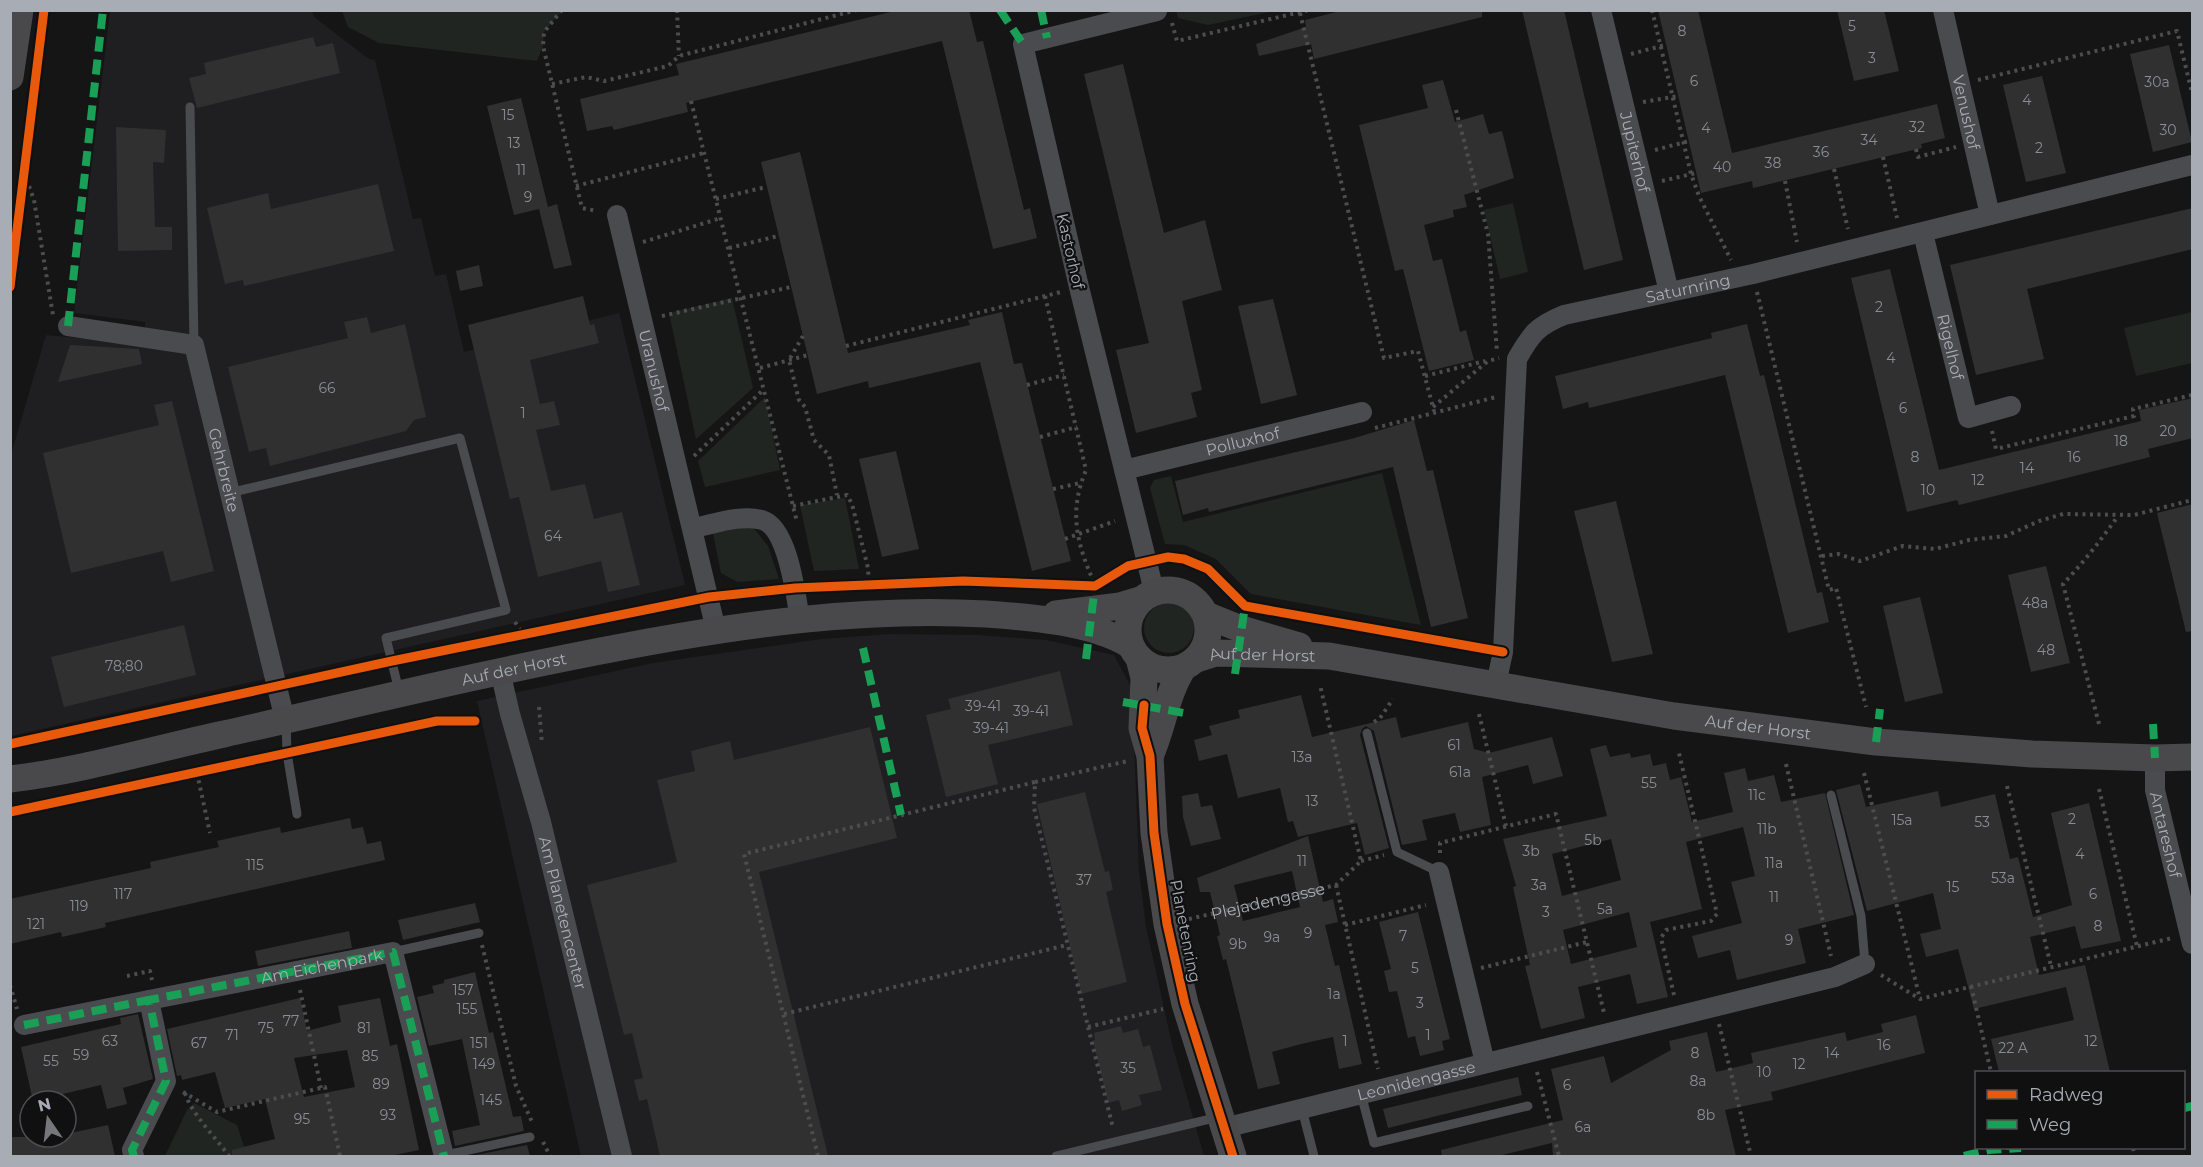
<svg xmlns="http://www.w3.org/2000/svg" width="2203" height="1167" font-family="Montserrat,sans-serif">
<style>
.built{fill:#1f1f21}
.green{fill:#202521}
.building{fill:#303031;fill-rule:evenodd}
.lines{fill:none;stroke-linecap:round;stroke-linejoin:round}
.path{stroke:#4b4d4f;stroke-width:4;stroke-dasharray:3 4.5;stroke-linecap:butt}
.lane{stroke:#4a4b4e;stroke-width:9}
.street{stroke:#4a4b4e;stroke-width:20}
.secondary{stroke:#49494c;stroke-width:27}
.quiet{stroke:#1a9f57;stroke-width:8;stroke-dasharray:15 8;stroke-linecap:butt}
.cycleway-casing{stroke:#101011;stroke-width:13}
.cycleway{stroke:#e8590c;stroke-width:9}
.labels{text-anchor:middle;stroke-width:4.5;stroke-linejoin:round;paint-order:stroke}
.number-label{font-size:14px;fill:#8a8d94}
.street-label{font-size:16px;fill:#a8acb5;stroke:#101011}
</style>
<rect width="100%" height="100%" fill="#151516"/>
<g class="built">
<path d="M110,11H312L314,17L369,59L375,60L413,219L421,218L435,276L446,274L464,352L619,313L685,585L11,736L10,458L46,335L144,344L145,322L74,313Z"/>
<path d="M890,634L977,635L1046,640L1114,655L1132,689L1139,871L1146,927L1172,1044L1204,1156H581L477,701L653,663L822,639Z"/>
</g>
<g class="green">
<path d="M342,11V10L562,11L544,32L543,46L537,61L379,43L348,27Z"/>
<path d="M1176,11V10L1274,11L1208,25L1178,18Z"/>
<path d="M1513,203L1528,272L1500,279L1484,210Z"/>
<path d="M732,298L753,388L696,439L669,313Z"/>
<path d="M2192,312V363L2136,376L2124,328Z"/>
<path d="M765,397L780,470L705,487L698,461Z"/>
<path d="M1382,473L1421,625L1251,594L1216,559L1184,545L1165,544L1150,488L1154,480L1171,476L1183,522Z"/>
<path d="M845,498L859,569L814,571L800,505Z"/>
<path d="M747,526L753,527L768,546L779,579L737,582L721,573L713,533Z"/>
<circle cx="1169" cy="628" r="25"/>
<path d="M194,1103L237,1125L247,1156H165L187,1110Z"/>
</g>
<g class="building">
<path d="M899,10H969L977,42L983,41L1024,210L1030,208L1037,238L993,249L942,41L686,103L688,112L614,130L612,126L587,131L580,99L679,75L676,64Z"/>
<path d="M1344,10H1482V17L1314,59L1311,44L1259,56L1256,44L1306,27L1305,20Z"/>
<path d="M1522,10H1564L1623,260L1584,270Z"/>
<path d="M1658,10H1698L1732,153L1937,104L1945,138L1921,144L1922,148L1753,188L1752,181L1701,193Z"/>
<path d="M1837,10H1884L1899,71L1854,81Z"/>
<path d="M313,37L316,47L333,43L340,73L197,108L189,78L206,74L204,63Z"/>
<path d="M2169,45L2192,142L2153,152L2130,54Z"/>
<path d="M1123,64L1164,233L1205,220L1222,290L1182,301L1202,390L1191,393L1197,417L1136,433L1116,350L1149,343L1084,74Z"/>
<path d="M2042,76L2066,173L2026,182L2003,85Z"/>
<path d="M1443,80L1455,122L1483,114L1489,134L1502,131L1514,178L1464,195L1467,207L1453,210L1454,217L1424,225L1433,261L1442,259L1460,332L1466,330L1474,360L1429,371L1403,269L1395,271L1359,125L1428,108L1422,85Z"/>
<path d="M521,98L548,207L557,204L572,265L554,269L539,209L514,215L487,106Z"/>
<path d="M116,127L166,130L164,163L153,162L155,227H172V250L118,251Z"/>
<path d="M800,152L848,353L970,325L968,320L1002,312L1014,364L1022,363L1071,561L1032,571L980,362L869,388L868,381L817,394L761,162Z"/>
<path d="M378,184L394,251L244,286L243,280L225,284L207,208L268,193L271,209Z"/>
<path d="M2193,208V249L2027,289L2044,359L1976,375L1950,265Z"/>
<path d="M479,265L483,286L460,291L456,271Z"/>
<path d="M1890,269L1939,470L2141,421L2139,410L2193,398V438L2148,449L2150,457L1959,505L1957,500L1907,512L1851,278Z"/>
<path d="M583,296L590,325L594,324L599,343L530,360L540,404L554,401L560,425L536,430L551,491L585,484L594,519L622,512L640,585L608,592L601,561L538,577L519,497L510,499L468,325Z"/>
<path d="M1273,299L1297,395L1261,404L1238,306Z"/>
<path d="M367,317L371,333L405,324L426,417L414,420L406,431L270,466L266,448L249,452L228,367L348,338L344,322Z"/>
<path d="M1747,324L1760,376L1764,375L1817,593L1822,592L1829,622L1788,633L1725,375L1589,408L1588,402L1563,409L1555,376L1712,338L1711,333Z"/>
<path d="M70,345L139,349L142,364L58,382Z"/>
<path d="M172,401L214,571L171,582L163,551L71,573L43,453L159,425L154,405Z"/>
<path d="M1414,420L1427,471L1433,470L1468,618L1431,627L1393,467L1209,512L1208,508L1183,515L1175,481L1351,439Z"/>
<path d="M896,451L919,549L882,557L859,459Z"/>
<path d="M1616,501L1653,654L1612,662L1574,511Z"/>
<path d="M2193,504V631L2186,632L2157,513Z"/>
<path d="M2046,566L2070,663L2031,672L2008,575Z"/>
<path d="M1920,597L1943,693L1905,702L1883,606Z"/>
<path d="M184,625L196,675L64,707L51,657Z"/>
<path d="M1060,671L1073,725L988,745L998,784L946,797L926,715L951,709L948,699Z"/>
<path d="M1301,695L1312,737L1396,717L1401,738L1468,722L1474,749L1489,753L1552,737L1563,776L1533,784L1528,765L1482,777L1491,825L1460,832L1455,813L1422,820L1427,840L1402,845L1374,731L1366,726L1362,729L1360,735L1389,848L1365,855L1357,823L1298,837L1293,821L1288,822L1280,788L1238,798L1227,754L1199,761L1194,740L1212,735L1209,726L1240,718L1238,710Z"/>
<path d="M870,727L897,838L759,872L828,1156H660L647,1099L639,1101L634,1080L643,1078L632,1033L624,1035L587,885L677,862L657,780L695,771L691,751L730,741L734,760Z"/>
<path d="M1606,745L1610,757L1630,753L1631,758L1650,754L1653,766L1666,763L1670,780L1681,777L1692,822L1733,812L1724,773L1745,768L1748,781L1774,775L1781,802L1825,793L1854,915L1798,929L1806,963L1737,980L1730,950L1698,958L1692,936L1742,923L1731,882L1755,876L1743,827L1686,842L1702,909L1650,922L1668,997L1637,1004L1630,974L1578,987L1585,1018L1541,1029L1525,966L1530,965L1513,887L1516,886L1503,839L1607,816L1590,749ZM1611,839L1621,880L1562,896L1552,854ZM1629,912L1637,947L1571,964L1563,930Z"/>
<path d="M1860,784L1866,807L1938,791L1941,807L1995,794L2010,859L2018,857L2033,917L2072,905L2051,813L2089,803L2121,941L2081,949L2075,926L2030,937L2039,975L2085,965L2110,1072H1999L1991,1039L2074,1020L2066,987L1974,1009L1958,949L1926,957L1920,934L1941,929L1933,893L1867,911L1836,790Z"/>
<path d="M1085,792L1105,872L1109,871L1113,890L1106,892L1127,982L1081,994L1037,804Z"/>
<path d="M1198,793L1201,807L1212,805L1221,839L1191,846L1183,817L1182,796Z"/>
<path d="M350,818L352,829L363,827L367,844L381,841L385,860L105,923L106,927L62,937L61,932L10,944V899L151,868L150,862L219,847L217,841L280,827L281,833Z"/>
<path d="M1308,836L1323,902L1333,899L1338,922L1325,925L1335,966L1339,965L1362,1064L1339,1069L1333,1037L1301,1044L1272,1052L1280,1084L1258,1089L1226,959L1223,960L1217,936L1220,935L1210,892H1200L1197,878ZM1292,871L1300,907L1243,921L1234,885Z"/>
<path d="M475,903L480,922L403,940L398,920Z"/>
<path d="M1418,912L1450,1039L1442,1041L1444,1050L1420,1056L1415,1036L1408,1038L1397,991L1389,992L1384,971L1391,969L1379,922Z"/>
<path d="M349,931L352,948L258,966L255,951Z"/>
<path d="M475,972L489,1033L493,1032L513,1117L521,1116L524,1131L455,1146L452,1131L480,1125L462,1039L429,1046L417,997L434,993L432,986L444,983V980Z"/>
<path d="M300,998L307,1031L341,1022L338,1006L380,998L390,1046L397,1044L419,1150L390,1156H232V1150L275,1139L265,1099L225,1108L215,1072L182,1080L181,1075L177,1076L167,1029ZM347,1050L355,1087L304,1097L294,1058Z"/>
<path d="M138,1014L153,1079L123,1088L127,1104L107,1109L101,1085L33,1101L21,1047L121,1024L120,1018Z"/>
<path d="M1916,1015L1925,1053L1771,1092L1773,1100L1725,1110L1736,1156H1553L1552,1143L1498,1156H1442L1441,1150L1563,1120L1551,1069L1604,1056L1611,1083L1671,1050L1669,1041L1707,1032L1716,1072L1753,1063L1751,1053L1845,1032L1847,1041L1883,1032L1881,1024Z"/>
<path d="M1121,1026L1123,1033L1138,1029L1143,1047L1150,1045L1162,1090L1139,1095L1142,1105L1122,1111L1119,1100L1108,1103L1093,1041L1095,1040L1094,1033Z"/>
<path d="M1518,1077L1522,1095L1388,1128L1383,1109Z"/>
<path d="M108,1125L115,1156H10V1137H66V1134Z"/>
<path d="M527,1145L530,1156H471Z"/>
</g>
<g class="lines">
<g class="path">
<path d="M562,10L544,32L543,46L582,208L597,211"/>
<path d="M677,10L679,56"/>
<path d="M1652,10L1691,174L1699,196L1731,260"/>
<path d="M1300,13L1384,358L1418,351L1434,411"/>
<path d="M1172,23L1177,41L1309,10"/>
<path d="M1631,54L1665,45"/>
<path d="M1978,80L2177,31L2192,93"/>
<path d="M552,84L586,77L604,81L668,66L679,56L857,10"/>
<path d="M691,101L797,522"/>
<path d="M1643,102L1678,96"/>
<path d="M1456,110L1488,234L1497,352"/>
<path d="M1916,149L1918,157L1956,147"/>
<path d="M1655,150L1689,141"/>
<path d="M1883,157L1897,218"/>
<path d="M1834,169L1848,229"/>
<path d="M24,172L34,200L53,315"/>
<path d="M1662,181L1696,173"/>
<path d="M1785,181L1797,242"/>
<path d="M576,186L704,153"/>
<path d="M716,199L766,187"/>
<path d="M643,242L721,218"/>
<path d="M729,248L778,236"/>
<path d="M1757,292L1829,590L1836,588L1866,707"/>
<path d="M1045,296L1086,470C1068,513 1077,544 1095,585"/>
<path d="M662,316L791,287"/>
<path d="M803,336L789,360L799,400L805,407L814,440L829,455L837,495"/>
<path d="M846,346L1061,292"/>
<path d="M760,368L808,355"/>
<path d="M1425,376L1485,361"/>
<path d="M1027,385L1064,375"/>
<path d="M1433,407L1488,361L1499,358"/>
<path d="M1375,428L1496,397"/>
<path d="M1992,431L1996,449L2134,416L2133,409L2192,395"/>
<path d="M1040,437L1077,427"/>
<path d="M694,456L762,391"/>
<path d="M1053,489L1080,483"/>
<path d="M793,506L847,495L852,504L868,568L869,585"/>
<path d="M1065,539L1115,521"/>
<path d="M1822,556L1838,554L1860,561L1903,546L1935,549L1969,540L2006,536L2039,521L2063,514L2134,515L2192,500"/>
<path d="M515,622L523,634"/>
<path d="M539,707L542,744"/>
<path d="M1479,714L1506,826"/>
<path d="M1374,722L1380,718L1393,699"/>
<path d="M2099,724L2063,584C2083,563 2101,540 2118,516"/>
<path d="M1786,764L1831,956"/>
<path d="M197,773L210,833"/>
<path d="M1864,773L1920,999"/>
<path d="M1035,782L1128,761"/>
<path d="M2007,786L2051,966"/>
<path d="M2099,789L2137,946"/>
<path d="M1440,853V843L1556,814L1604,1013"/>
<path d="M1361,861L1384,855"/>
<path d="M1336,885L1378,1069"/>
<path id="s1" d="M1189,919L1336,885L1361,861L1320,685"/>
<path d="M1345,925L1426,905"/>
<path d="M482,945L516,1086L532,1122"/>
<path d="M1481,968L1587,942"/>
<path d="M1881,975L1920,999L2172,938"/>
<path d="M127,976L150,971L152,980"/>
<path d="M10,985L17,1009"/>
<path d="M1971,986L1991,1072"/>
<path d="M300,990L321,1088"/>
<path d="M1674,995L1661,938L1666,930L1711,921L1717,914L1678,749"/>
<path d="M784,1014L1067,945"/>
<path d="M1719,1024L1751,1156"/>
<path d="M1088,1027L1163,1009"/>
<path d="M1537,1072L1559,1156"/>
<path d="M183,1092L217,1112L325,1087L340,1156"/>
<path d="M185,1093C191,1113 216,1138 229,1156"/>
<path d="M543,1142L550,1156"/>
<path d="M2008,1148V1150"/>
<path d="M2018,1148L2020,1156"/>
<path d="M2133,1148L2135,1156"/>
<path d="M818,1156L744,854L1035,782L1034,808L1113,1128"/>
</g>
<g class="lane">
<path d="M190,107L194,345"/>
<path d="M229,493L460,438L506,610L386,638L399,691"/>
<path d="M286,722L287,753L297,814"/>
<path d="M1367,733L1397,852L1439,872"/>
<path d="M1831,795L1861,916L1865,964"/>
<path d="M393,952L479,933"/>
<path d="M1361,1094L1374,1143L1528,1106"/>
<path d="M1302,1109L1314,1156"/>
<path d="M441,1156L530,1137"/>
<path d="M1056,1156L1218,1117"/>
</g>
<g class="street">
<path id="s2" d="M1601,10L1669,292"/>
<path id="s3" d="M1943,10L1990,215"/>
<path id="s4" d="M617,215L716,630"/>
<path id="s5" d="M1923,233L1968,418L2011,406"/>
<path id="s6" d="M68,326L194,345L285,720"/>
<path id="s7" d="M1124,470L1362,412"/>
<path d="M693,528C714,524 741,514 762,520C788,527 796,596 800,620"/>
<path d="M1154,591L1079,287L1023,44L1157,11"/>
<path id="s8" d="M500,671L510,714L541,822L622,1156"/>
<path id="s9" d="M1496,684L1503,652L1517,359C1531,334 1537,326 1564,315L1753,274L2192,165"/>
<path id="s10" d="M2155,758V790L2192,944"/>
<path d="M1439,872L1485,1063"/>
<path d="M24,1025L149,1000"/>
<path id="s11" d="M1224,1128L1835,977L1865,964"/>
<path d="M134,1156L132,1150L166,1081L149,1000L393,952L444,1156"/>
</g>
<g class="secondary">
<path d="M10,77L20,10"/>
<circle cx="1168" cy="630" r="40"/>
<path d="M1056,614L1120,606L1140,600"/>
<path d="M1206,615L1241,629L1299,646"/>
<path d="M1139,658L1144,678L1142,728L1150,756L1154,833L1167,924L1185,1004L1233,1156"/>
<path id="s12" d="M1197,659L1216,653L1329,656L1674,716L1876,742L2032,754L2155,758L2192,757"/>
<path d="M1150,756C1163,727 1166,695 1183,668"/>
<path id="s13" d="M10,779C81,771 154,749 224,734C358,704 492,671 627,646C745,624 866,607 986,614C1030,617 1093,622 1130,645"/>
</g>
<g class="quiet">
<path d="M1000,10L1023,44"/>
<path d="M1041,10L1047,38"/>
<path d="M68,326L103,10"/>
<path d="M863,648L901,815"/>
<path d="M1086,659L1095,586"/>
<path d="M1235,674L1245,606"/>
<path d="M1123,702L1184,713"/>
<path d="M2153,724L2155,758"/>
<path d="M1876,742L1880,709"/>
<path d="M24,1025L149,1000"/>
<path d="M2184,1108L2192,1106"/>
<path id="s14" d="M134,1156L132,1150L166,1081L149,1000L393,952L444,1156"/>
<path d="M1964,1156L1989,1150L2021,1148"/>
</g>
<defs>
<g id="cycleway">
<path d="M10,287L44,10"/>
<path d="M1144,705L1142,728L1150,756L1154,833L1167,924L1185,1004L1233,1156"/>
<path d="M10,744L392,661L709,597L795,588L963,581L1095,586L1128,566L1168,557L1184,559L1208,569L1245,606L1503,652"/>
<path d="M10,812L437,721H475"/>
</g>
</defs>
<use href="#cycleway" class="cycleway-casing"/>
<use href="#cycleway" class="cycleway"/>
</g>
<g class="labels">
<g class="number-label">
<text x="1852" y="31">5</text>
<text x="1682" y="36">8</text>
<text x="1872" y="63">3</text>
<text x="1694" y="86">6</text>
<text x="2157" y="87">30a</text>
<text x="2027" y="105">4</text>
<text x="508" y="120">15</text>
<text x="1917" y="132">32</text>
<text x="1706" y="133">4</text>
<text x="2168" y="135">30</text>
<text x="1869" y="145">34</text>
<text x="514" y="148">13</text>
<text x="2039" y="153">2</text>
<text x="1821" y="157">36</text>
<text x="1773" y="168">38</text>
<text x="1722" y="172">40</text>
<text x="521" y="175">11</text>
<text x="528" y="202">9</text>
<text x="1879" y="312">2</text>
<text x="1891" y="363">4</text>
<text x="327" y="393">66</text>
<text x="1903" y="413">6</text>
<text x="523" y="418">1</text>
<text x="2168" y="436">20</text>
<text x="2121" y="446">18</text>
<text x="1915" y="462">8</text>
<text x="2074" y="462">16</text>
<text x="2027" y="473">14</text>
<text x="1978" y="485">12</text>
<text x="1928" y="495">10</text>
<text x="553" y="541">64</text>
<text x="2035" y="608">48a</text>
<text x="2046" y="655">48</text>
<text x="124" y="671">78;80</text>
<text x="983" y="711">39-41</text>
<text x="1031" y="716">39-41</text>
<text x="991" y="733">39-41</text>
<text x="1454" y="750">61</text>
<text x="1302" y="762">13a</text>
<text x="1460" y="777">61a</text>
<text x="1649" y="788">55</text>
<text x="1757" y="800">11c</text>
<text x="1312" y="806">13</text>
<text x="2072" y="824">2</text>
<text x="1902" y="825">15a</text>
<text x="1982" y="827">53</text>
<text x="1767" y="834">11b</text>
<text x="1593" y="845">5b</text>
<text x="1531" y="856">3b</text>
<text x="2080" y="859">4</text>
<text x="1302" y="866">11</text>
<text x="1774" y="868">11a</text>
<text x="255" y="870">115</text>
<text x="2003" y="883">53a</text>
<text x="1084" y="885">37</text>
<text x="1539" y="890">3a</text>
<text x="1953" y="892">15</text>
<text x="123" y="899">117</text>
<text x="2093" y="899">6</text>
<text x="1774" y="902">11</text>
<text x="79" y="911">119</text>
<text x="1605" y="914">5a</text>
<text x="1546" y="917">3</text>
<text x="36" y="929">121</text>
<text x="2098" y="931">8</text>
<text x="1308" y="938">9</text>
<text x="1403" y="941">7</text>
<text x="1272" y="942">9a</text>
<text x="1789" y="945">9</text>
<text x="1238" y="949">9b</text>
<text x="1415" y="973">5</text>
<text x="463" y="995">157</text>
<text x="1334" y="999">1a</text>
<text x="1420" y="1008">3</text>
<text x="467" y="1014">155</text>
<text x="291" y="1026">77</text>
<text x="266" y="1033">75</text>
<text x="364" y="1033">81</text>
<text x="232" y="1040">71</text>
<text x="1428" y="1040">1</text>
<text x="110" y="1046">63</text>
<text x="1345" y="1046">1</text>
<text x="2091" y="1046">12</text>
<text x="199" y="1048">67</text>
<text x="479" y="1048">151</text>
<text x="1884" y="1050">16</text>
<text x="2013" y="1053">22 A</text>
<text x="1695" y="1058">8</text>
<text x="1832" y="1058">14</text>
<text x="81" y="1060">59</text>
<text x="370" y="1061">85</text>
<text x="51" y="1066">55</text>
<text x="484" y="1069">149</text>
<text x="1799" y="1069">12</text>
<text x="1128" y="1073">35</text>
<text x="1764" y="1077">10</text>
<text x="1698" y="1086">8a</text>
<text x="381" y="1089">89</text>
<text x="1567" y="1090">6</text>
<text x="491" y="1105">145</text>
<text x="388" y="1120">93</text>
<text x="1706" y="1120">8b</text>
<text x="302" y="1124">95</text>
<text x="1583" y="1132">6a</text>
</g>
<g class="street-label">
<text dy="6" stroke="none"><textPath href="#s3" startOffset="105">Venushof</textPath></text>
<text dy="6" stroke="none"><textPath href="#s2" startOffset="146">Jupiterhof</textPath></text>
<text transform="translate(1071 251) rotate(77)" y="6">Kastorhof</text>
<text dy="6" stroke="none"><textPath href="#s9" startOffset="519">Saturnring</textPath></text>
<text dy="6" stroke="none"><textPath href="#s5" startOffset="117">Rigelhof</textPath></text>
<text dy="6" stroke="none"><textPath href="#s4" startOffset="160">Uranushof</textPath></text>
<text dy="6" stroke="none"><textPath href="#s7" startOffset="122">Polluxhof</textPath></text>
<text dy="6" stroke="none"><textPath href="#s6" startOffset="256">Gehrbreite</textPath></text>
<text dy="6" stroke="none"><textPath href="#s12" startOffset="66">Auf der Horst</textPath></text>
<text dy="6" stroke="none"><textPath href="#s13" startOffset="516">Auf der Horst</textPath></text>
<text dy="6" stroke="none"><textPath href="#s12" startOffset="568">Auf der Horst</textPath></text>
<text dy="6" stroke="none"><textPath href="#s10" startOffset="78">Antareshof</textPath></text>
<text dy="6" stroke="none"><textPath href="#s1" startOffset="81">Plejadengasse</textPath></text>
<text dy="6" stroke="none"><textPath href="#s8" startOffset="250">Am Planetencenter</textPath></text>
<text transform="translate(1186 931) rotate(79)" y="6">Planetenring</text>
<text dy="6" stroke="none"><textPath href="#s14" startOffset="342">Am Eichenpark</textPath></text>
<text dy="6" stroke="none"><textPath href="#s11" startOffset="198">Leonidengasse</textPath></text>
</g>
</g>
<rect width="2203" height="1167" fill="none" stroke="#a8acb5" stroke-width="24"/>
<rect x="1975" y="1071" width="210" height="78" fill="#101011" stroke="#4d4e53" stroke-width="1.5"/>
<rect x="1987" y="1090" width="30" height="9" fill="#e8590c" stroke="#4d4e53" stroke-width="1.5"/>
<text x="2029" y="1101" font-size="18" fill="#a8acb5">Radweg</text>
<rect x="1987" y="1120" width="30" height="9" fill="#1a9f57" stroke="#4d4e53" stroke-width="1.5"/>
<text x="2029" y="1131" font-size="18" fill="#a8acb5">Weg</text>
<g transform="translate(48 1119) rotate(346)"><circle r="28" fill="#101011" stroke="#4d4e53" stroke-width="1.5"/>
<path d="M0-4.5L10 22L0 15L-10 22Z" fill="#75777d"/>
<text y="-9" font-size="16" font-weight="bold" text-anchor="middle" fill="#a8acb5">N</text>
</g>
</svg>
